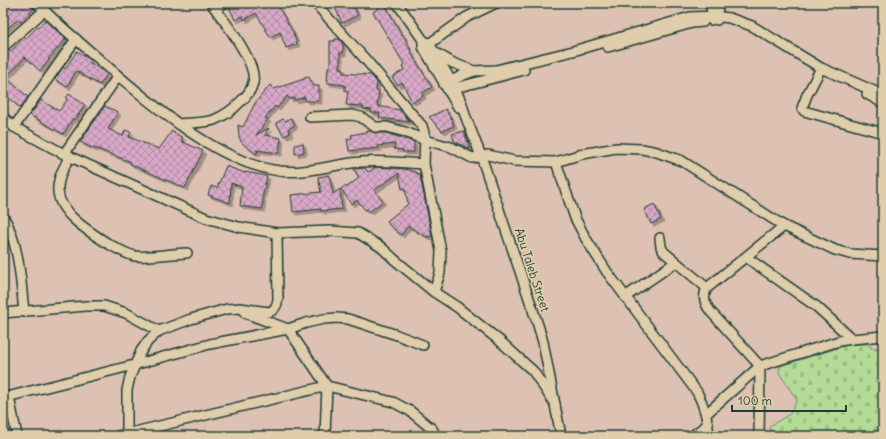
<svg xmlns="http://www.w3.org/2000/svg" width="886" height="439" font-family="Delius,sans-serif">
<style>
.cemetery{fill:url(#cemetery-stones);stroke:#6a8c66}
.building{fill:url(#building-cross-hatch);stroke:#1f3d34;filter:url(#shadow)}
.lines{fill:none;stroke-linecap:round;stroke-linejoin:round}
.minor-casing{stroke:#1f3d34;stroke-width:12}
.minor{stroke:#dfcdab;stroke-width:9}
.labels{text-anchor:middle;stroke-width:3.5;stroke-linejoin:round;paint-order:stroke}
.street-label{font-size:12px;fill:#1f3d34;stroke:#dfcdab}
</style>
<defs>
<pattern id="cemetery-stones" width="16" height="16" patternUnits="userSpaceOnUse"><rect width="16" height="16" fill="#b5dc97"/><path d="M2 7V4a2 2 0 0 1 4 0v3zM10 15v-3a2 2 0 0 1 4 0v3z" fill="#9bbe83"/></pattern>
<pattern id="building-cross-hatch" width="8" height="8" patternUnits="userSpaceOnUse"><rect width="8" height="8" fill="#d9a8c7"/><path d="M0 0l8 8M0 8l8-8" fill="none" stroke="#af8aa2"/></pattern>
<filter id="shadow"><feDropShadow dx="3" dy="3" stdDeviation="0" flood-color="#0004"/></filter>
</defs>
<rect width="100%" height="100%" fill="#ddc2b3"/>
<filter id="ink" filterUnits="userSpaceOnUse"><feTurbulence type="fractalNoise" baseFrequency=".025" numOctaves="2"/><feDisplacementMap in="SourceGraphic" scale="8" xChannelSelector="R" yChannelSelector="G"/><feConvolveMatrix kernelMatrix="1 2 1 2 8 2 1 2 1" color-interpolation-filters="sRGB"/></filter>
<g filter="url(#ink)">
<path class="cemetery" d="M851,344H869L871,348H883V436H817L769,430L770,426L790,414L797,400L779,373L780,366Z"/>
<g class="building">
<path d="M3,3H29L34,8L21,22L18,19L3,32Z"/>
<path d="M233,3H276L293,32L297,44L286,48L280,32L270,37L256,13L244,20L243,16L235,20L229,7Z"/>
<path d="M333,3H352L358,15L342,23Z"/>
<path d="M384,3L402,35L403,34L414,58L432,87L422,93L423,96L412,102L402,82L397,85L392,77L404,70L402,66L404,64L373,12L379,8L378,6Z"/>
<path d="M45,20L66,39L48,59L49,60L40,71L25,57L6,77L28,97L20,108L3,93V54L9,50L10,52L24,37L26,39L37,27L38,28Z"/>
<path d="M335,39H339L343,44V53H340V68H343V73L371,75L377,82L376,91H379L377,106L400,110L410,122L379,118L380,113H371L372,110L363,109V106L346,105L348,91H345V85L327,83L328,67H330V41H335Z"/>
<path d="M77,51L90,60L89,62L107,74L100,85L76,71L67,87L55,79L63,67L65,69Z"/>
<path d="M309,77L313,86H319V101H305V97L295,100L294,98L290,99L287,96L277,108L275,106L265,118L268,119L256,135L269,128L265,135L281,138L279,153L256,150L258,152L256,154L242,143L239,137L238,125L243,127L255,103L270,85L274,89L304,79V78Z"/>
<path d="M69,94L85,105L75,120L73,118L63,134L30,115L41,100L59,111L67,100L66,98Z"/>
<path d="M105,106L118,112L108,129L123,136L125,130L131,132L129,137L159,149L172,131L183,138L181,141L203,151L185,188L130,164L131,162L95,148L94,149L80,142Z"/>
<path d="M446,109L449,116L451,117L454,126L442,131L429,117Z"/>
<path d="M291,118L295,125L288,129L290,133L284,136L276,123L283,119L285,121Z"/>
<path d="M371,131L375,133H386L414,142V152H403V150L394,149L395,144L378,146L379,148L349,151L347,139L352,138L351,135Z"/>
<path d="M464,131L470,149L454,141L452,134Z"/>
<path d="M303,143L304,152L295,154V145Z"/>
<path d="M226,166L245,173V172L267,176L262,199H263L262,209L240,206L242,187L231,183L230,203L208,195L211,186L217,188Z"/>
<path d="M376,167L405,169L415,172L420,175L432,236L427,237L408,226L401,235L388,224H389L387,221L408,204L405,188L402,189L399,173L374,190L383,201L369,212L367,209L365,210L357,200L351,204L341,189L345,186L347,187L359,178L354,169L365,168L368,172Z"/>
<path d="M329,175L333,194L340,189L342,209L321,211V209L293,212L291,195L321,192L318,177Z"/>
<path d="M654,204L661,219L651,224L644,209Z"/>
</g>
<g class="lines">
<defs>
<g id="minor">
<path d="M37,3C56,23 78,41 100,60C145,99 218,164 280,171C307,174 334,164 361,162C382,160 403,163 424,164"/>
<path d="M315,3L366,60L422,126L425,136L424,164L441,251L440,273L434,292"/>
<path d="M397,3L423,40L429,44L434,51L455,88L462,104L465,115L481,156L538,325L543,342L561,436"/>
<path d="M710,3L712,12L717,20"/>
<path d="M215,8L225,3"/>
<path d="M711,20L718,9L719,3"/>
<path d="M423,40V47L458,107"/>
<path d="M429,44L467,17L496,3"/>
<path d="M3,47L44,11"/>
<path d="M608,47L692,23L703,22"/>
<path d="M434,52L453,63L474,71"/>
<path d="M821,68L807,95L802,108L804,111L883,133"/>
<path d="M444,85L461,76L474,71L496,70L573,51L690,17L714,16L729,18L752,26L821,68L883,95"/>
<path d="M448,91L455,88L524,70"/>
<path d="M867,94L883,103"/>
<path d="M3,117L14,127L64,154L206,218L239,227L277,233L330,231L358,233L381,247L395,260L434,292L457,307L500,341L533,371L555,404"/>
<path d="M310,117L352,115L361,117L375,127H387L405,132L425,140L451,147L472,158L488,155L514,161L556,162L582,154L616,148L642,149L657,152L682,161L784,226L835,250L850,254L883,256"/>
<path d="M180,124C191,123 204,123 214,120C223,116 232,111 239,103C245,98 251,91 253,83C258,63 223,19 211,3"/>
<path d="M14,127L76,39"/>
<path d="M64,154L118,76"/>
<path d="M70,156C64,167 57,179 58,191C59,214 90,232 107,243C116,248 125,254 135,256C148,258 173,253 187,253"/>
<path d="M556,162L575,218L586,239L607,272L697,392C705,407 708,420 709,436"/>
<path d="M3,216C19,242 21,282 24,312"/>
<path d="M660,238L661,247L664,252L707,288"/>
<path d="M746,257L817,307L852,339"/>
<path d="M625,297L676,262"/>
<path d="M3,313L86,306H104L126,313L159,331"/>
<path d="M245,313L288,329L327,386L325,436"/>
<path d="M4,396L9,397L17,436"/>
<path d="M3,398L134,365L210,344L288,329L306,323L324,319L337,318L348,319L397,335L423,345"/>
<path d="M706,414L760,366L839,341L852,339L883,336"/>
<path d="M118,436L327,386L393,402L410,411L432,429L436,436"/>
<path d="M127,436V390L130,377L141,351L148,341L159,331L191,319L227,309L240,308L269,312C275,310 277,306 278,299L277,233"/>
<path d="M692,436L708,424"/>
<path d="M759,436L760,366L711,312C705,304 702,297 707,288L784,226"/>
</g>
</defs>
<use href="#minor" class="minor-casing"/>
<use href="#minor" class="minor"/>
</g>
</g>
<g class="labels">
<g class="street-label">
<text transform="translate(532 270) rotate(72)" y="4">Abu Taleb Street</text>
</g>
</g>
<rect width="886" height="439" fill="none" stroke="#dfcdab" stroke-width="16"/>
<rect x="8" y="8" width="870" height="423" fill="none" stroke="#1f3d34" stroke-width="1.5" filter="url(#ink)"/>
<path d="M732 405v6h114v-6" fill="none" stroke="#1f3d34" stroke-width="2"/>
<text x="738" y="405" font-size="12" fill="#1f3d34" stroke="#dfcdab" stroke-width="3" paint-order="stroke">100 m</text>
</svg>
